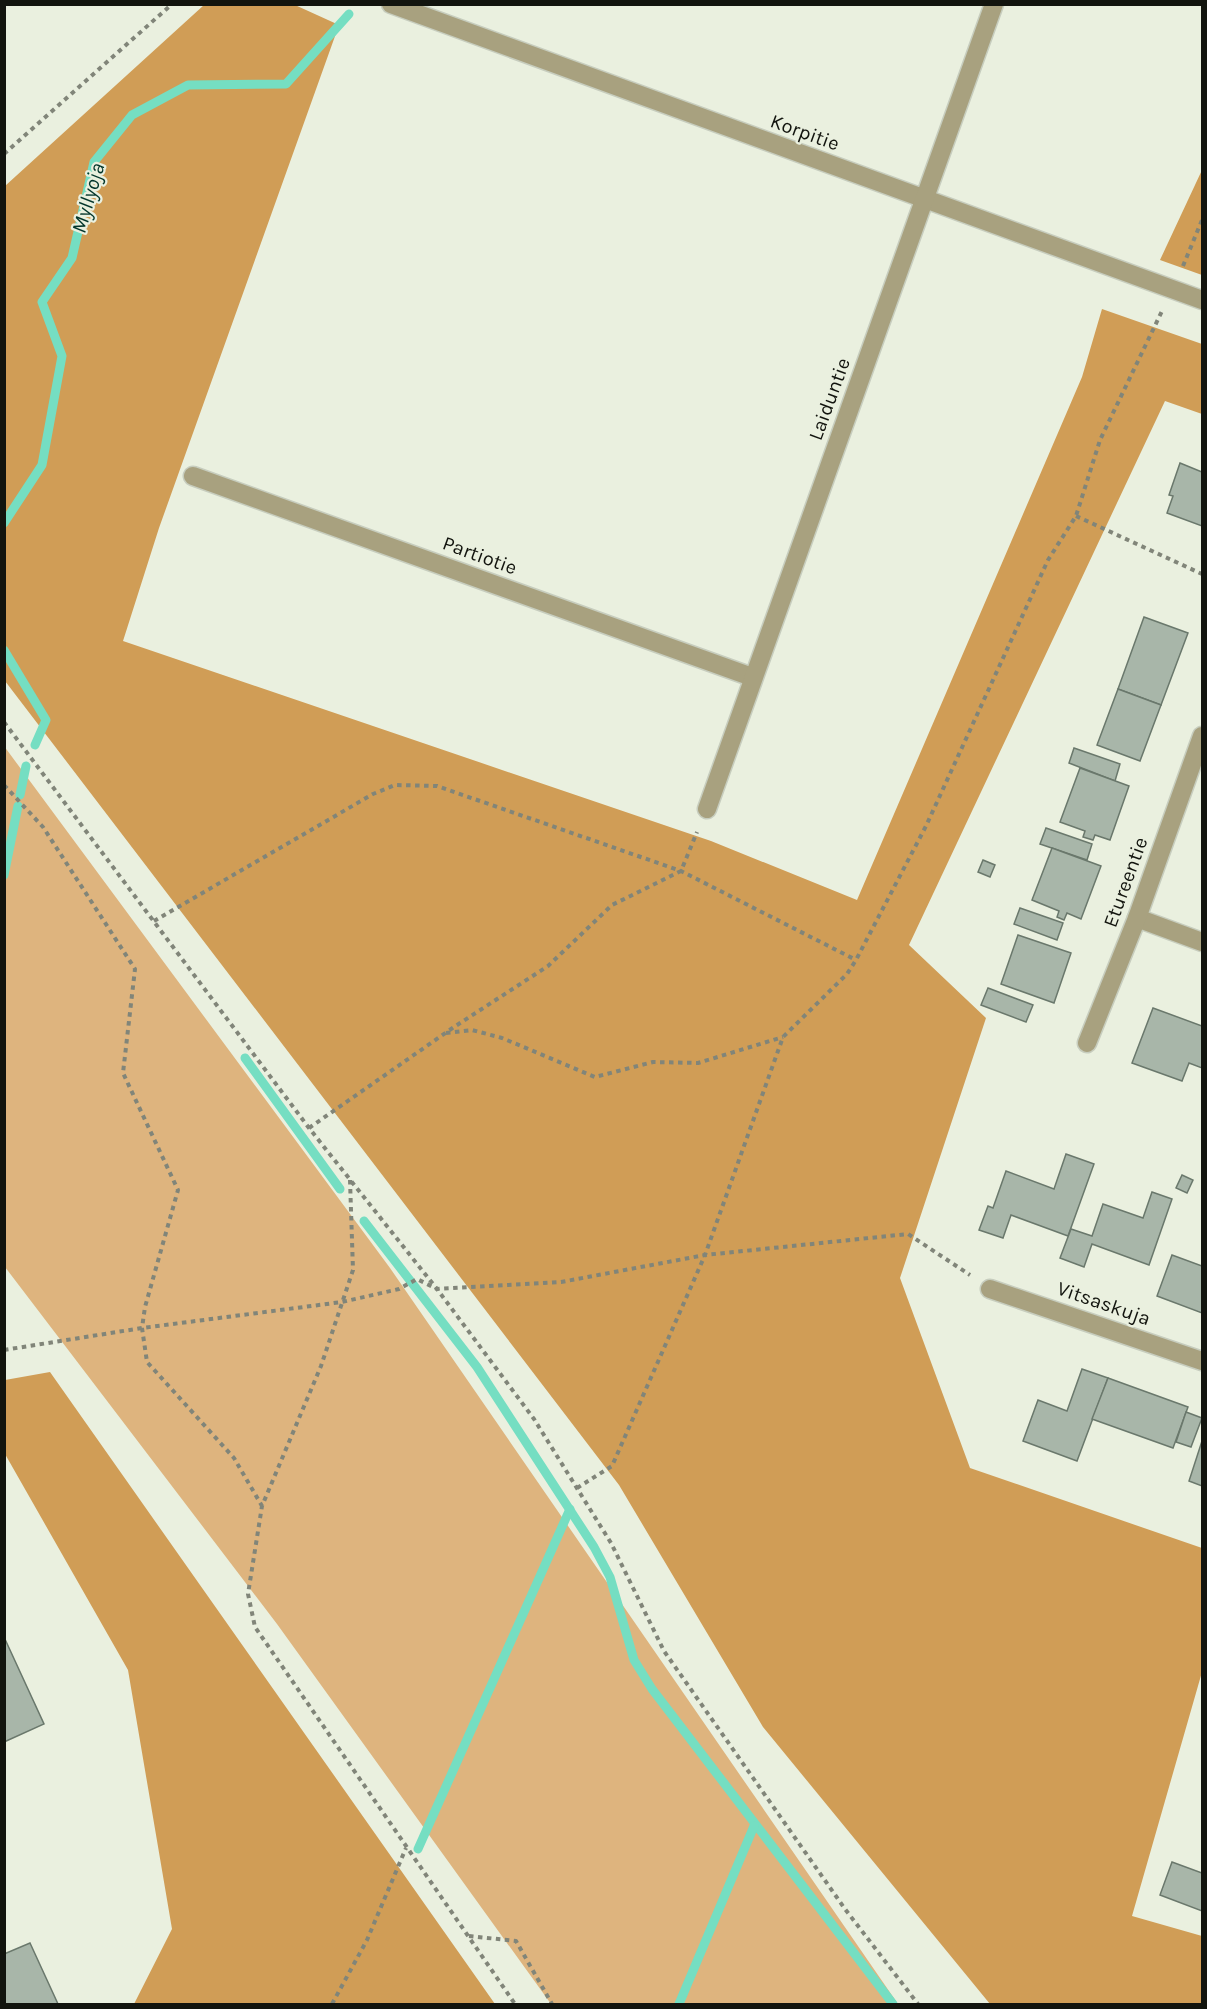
<svg xmlns="http://www.w3.org/2000/svg" width="1207" height="2009" font-family="Karla,sans-serif">
<style>
.green{fill:#deb47e}
.forest{fill:#d09d56}
.lines{fill:none;stroke-linecap:round;stroke-linejoin:round}
.stream{stroke:#75dec2;stroke-width:9}
.building{fill:#a8b6a9;stroke:#6a786c;stroke-width:1.5}
.minor-casing{stroke:#c7cdbe;stroke-width:21}
.path{stroke:#818579;stroke-width:4;stroke-dasharray:4.5 4.5;stroke-linecap:butt}
.minor{stroke:#a8a17f;stroke-width:18}
.labels{text-anchor:middle;stroke-width:4.5;stroke-linejoin:round;paint-order:stroke}
.street-label{font-size:20px;fill:#12140e;stroke:#eaf0df}
.water-label{font-size:21px;font-style:italic;fill:#02352a;stroke:#eaf0df}
</style>
<rect width="100%" height="100%" fill="#eaf0df"/>
<path class="green" d="M4,746L390,1268L898,2004H551L277,1624L5,1267Z"/>
<g class="forest">
<path d="M204,5H295L339,25L159,528L123,641L711,841L857,900L1082,377L1102,309L1202,344V414L1165,401L909,945L986,1018L900,1278L970,1468L1202,1548V1672L1132,1916L1202,1936V2004H990L763,1727L619,1485L5,681V186Z"/>
<path d="M1202,170V275L1160,260Z"/>
<path d="M50,1372L495,2004H134L172,1929L128,1670L5,1454V1380Z"/>
</g>
<g class="lines">
<g class="stream">
<path d="M4,523L42,465L62,356L42,302L72,258L94,162L132,115L188,85L286,84L349,14"/>
<path d="M4,650L46,720L35,745"/>
<path d="M20,795L26,766"/>
<path d="M4,875L18,806"/>
<path d="M245,1058L340,1189"/>
<path d="M364,1221L477,1367L594,1547L610,1577L634,1660L652,1689L893,2004"/>
<path d="M418,1849L570,1509"/>
<path d="M679,2004L754,1826"/>
</g>
</g>
<g class="building">
<path d="M1180,463L1202,472V526L1167,513L1173,496L1169,495Z"/>
<path d="M1144,617L1188,633L1161,705L1118,689Z"/>
<path d="M1118,689L1161,705L1140,761L1097,745Z"/>
<path d="M1074,748L1120,764L1115,781L1069,763Z"/>
<path d="M1080,768L1129,786L1110,840L1095,835L1093,840L1083,837L1085,831L1060,822Z"/>
<path d="M1046,828L1092,844L1087,860L1040,844Z"/>
<path d="M1052,848L1101,866L1081,919L1067,913L1064,920L1057,917L1059,911L1032,900Z"/>
<path d="M983,860L995,865L990,877L978,872Z"/>
<path d="M1020,908L1063,923L1057,940L1014,924Z"/>
<path d="M1018,935L1071,953L1054,1003L1001,984Z"/>
<path d="M988,988L1033,1005L1026,1022L981,1005Z"/>
<path d="M1153,1008L1202,1026V1068L1189,1063L1182,1081L1132,1063Z"/>
<path d="M1066,1154L1094,1164L1068,1236L1011,1215L1003,1238L979,1230L988,1206L993,1208L1006,1171L1054,1189Z"/>
<path d="M1182,1175L1193,1180L1187,1193L1176,1188Z"/>
<path d="M1152,1192L1172,1199L1149,1265L1092,1244L1084,1267L1060,1258L1071,1229L1092,1236L1103,1204L1143,1218Z"/>
<path d="M1172,1255L1202,1266V1313L1157,1296Z"/>
<path d="M1082,1369L1108,1378L1077,1461L1023,1441L1038,1400L1067,1411Z"/>
<path d="M1108,1378L1188,1407L1173,1448L1092,1419Z"/>
<path d="M1186,1412L1202,1418L1191,1447L1176,1442Z"/>
<path d="M1202,1441V1486L1189,1481Z"/>
<path d="M4,1637L44,1724L4,1742Z"/>
<path d="M1172,1862L1202,1873V1911L1160,1895Z"/>
<path d="M30,1943L58,2004H4V1954Z"/>
</g>
<g class="lines">
<defs>
<g id="minor">
<path d="M391,4L1202,300"/>
<path d="M193,476L752,677"/>
<path d="M707,809L994,4"/>
<path d="M1137,918L1202,942"/>
<path d="M1087,1043L1137,918L1202,736"/>
<path d="M990,1289L1202,1361"/>
</g>
</defs>
<use href="#minor" class="minor-casing"/>
<g class="path">
<path d="M4,154L172,4"/>
<path d="M1183,266L1202,220"/>
<path d="M1076,516L1202,574"/>
<path d="M4,722L309,1128L437,1289L534,1419L611,1543L664,1651L845,1909L918,2004"/>
<path d="M4,785L43,827L135,969L123,1073L178,1190L145,1307L142,1328L147,1362L234,1458L262,1506"/>
<path d="M154,921L373,794L395,785L437,786L681,871L856,960"/>
<path d="M446,1033L472,1030L502,1038L595,1077L653,1062L698,1063L783,1037"/>
<path d="M309,1128L454,1027L548,966L612,905L681,871L697,832"/>
<path d="M350,1180L353,1270L321,1366L262,1506L248,1594L255,1627L515,2004"/>
<path d="M4,1350L142,1328L342,1302L399,1289L417,1279L437,1289L561,1282L705,1255L908,1234L970,1275"/>
<path d="M577,1488L612,1466L705,1255L783,1037L847,974L856,960L926,826L1048,560L1076,516L1100,440L1162,311"/>
<path d="M469,1936L516,1941L552,2004"/>
<path d="M332,2004L367,1940L406,1848"/>
</g>
<use href="#minor" class="minor"/>
</g>
<g class="labels">
<g class="street-label">
<text transform="translate(805 132) rotate(20)" y="7">Korpitie</text>
<text transform="translate(829 399) rotate(-70)" y="7">Laiduntie</text>
<text transform="translate(480 555) rotate(20)" y="7">Partiotie</text>
<text transform="translate(1125 882) rotate(-70)" y="7">Etureentie</text>
<text transform="translate(1104 1303) rotate(19)" y="7">Vitsaskuja</text>
</g>
<g class="water-label">
<text transform="translate(88 198) rotate(-74)" y="7">Myllyoja</text>
</g>
</g>
<rect width="1207" height="2009" fill="none" stroke="#12140e" stroke-width="12"/>
</svg>
